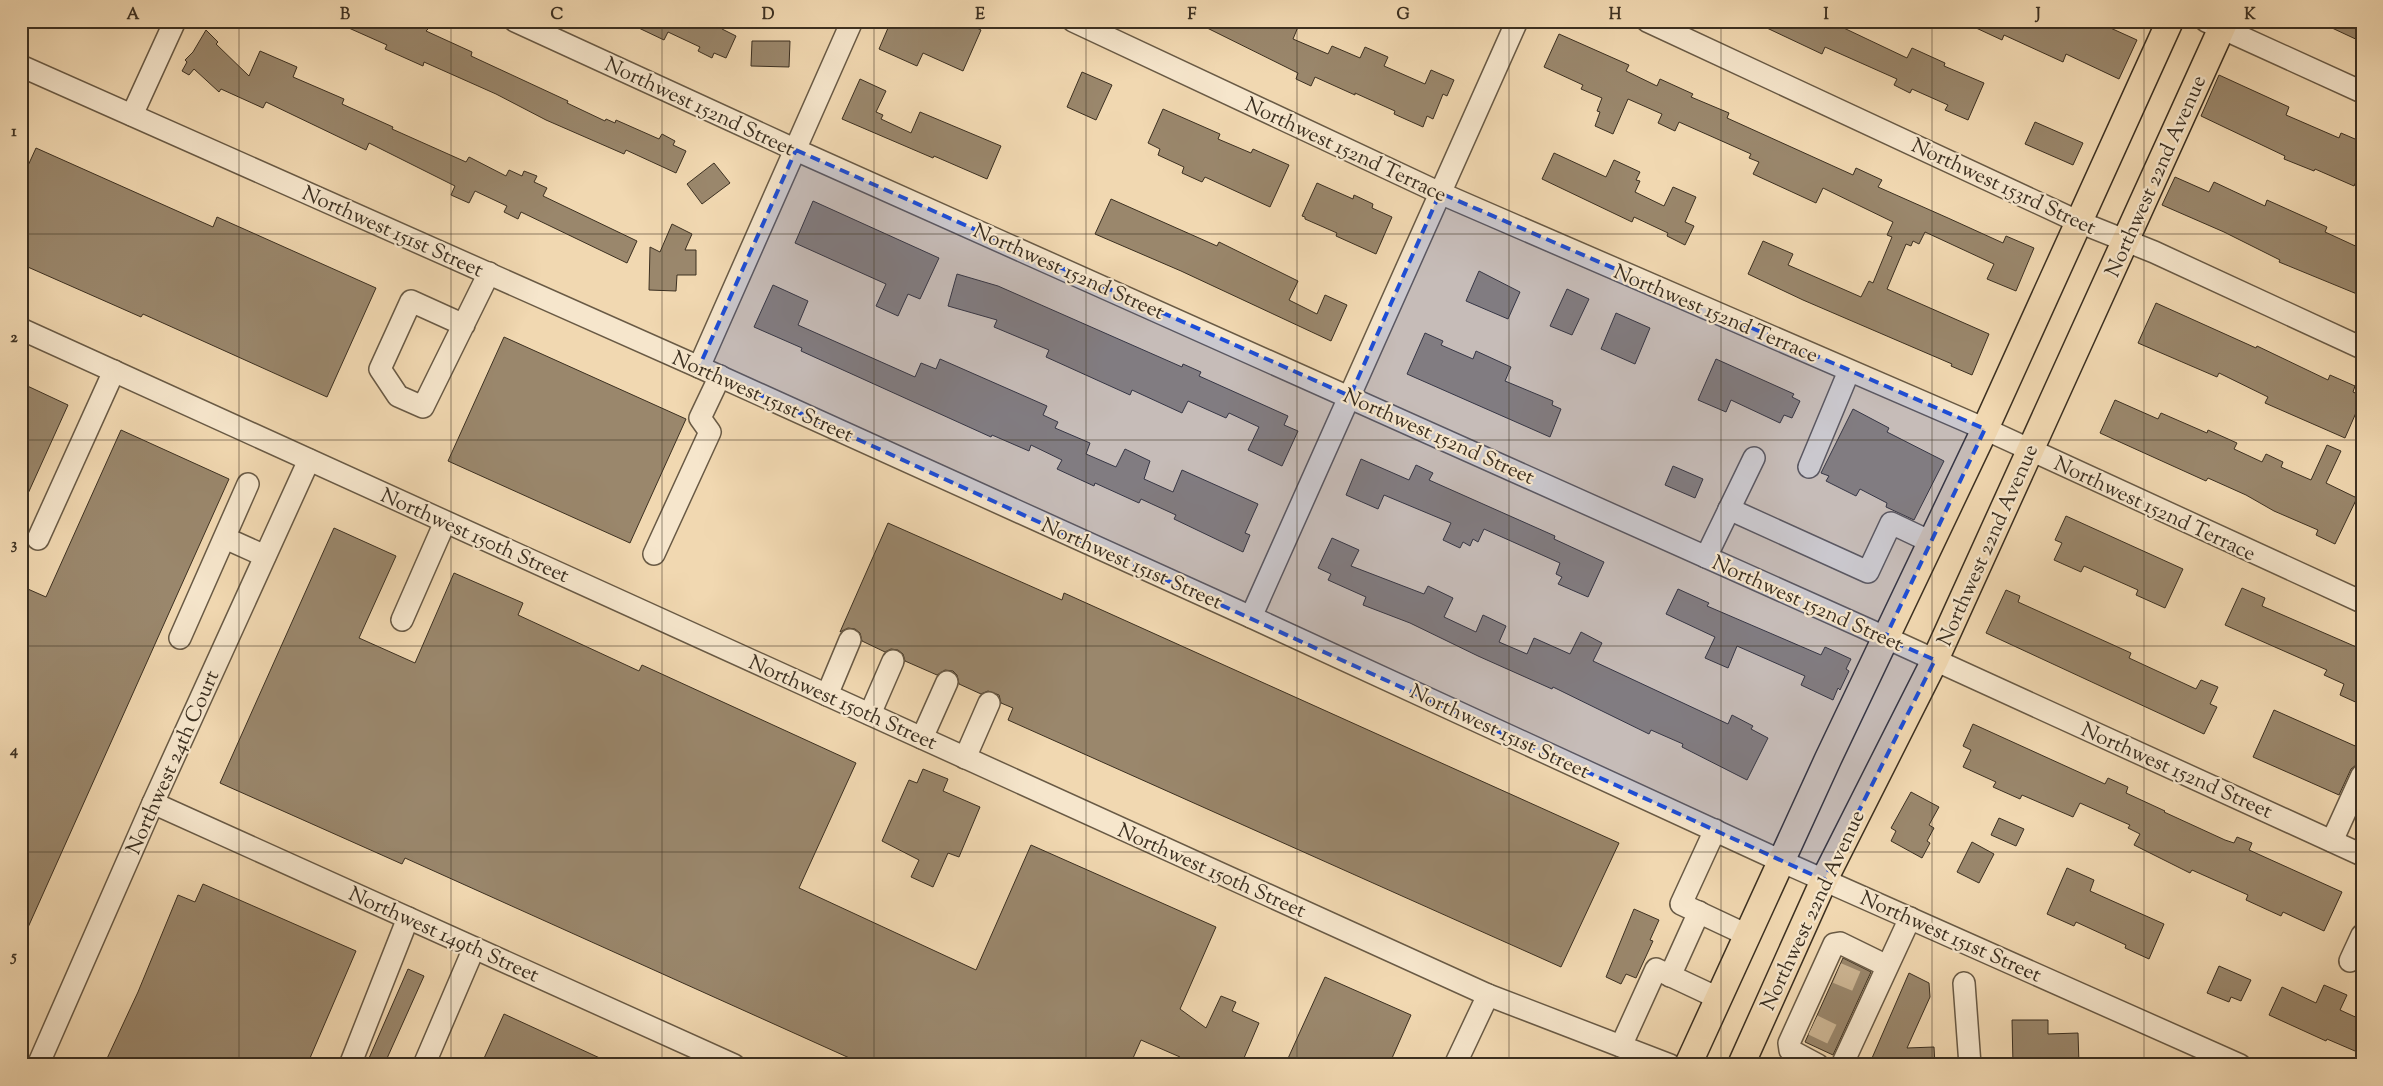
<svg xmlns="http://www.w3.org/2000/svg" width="2383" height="1086" font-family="'Sorts Mill Goudy',serif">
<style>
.building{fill:#9a876c;stroke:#3c3021}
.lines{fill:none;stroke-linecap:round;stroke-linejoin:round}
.minor-tunnel{stroke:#cdb694;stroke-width:21;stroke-dasharray:21 11;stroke-linecap:butt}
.minor-casing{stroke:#695a45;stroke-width:24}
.major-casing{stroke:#3c3021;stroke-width:29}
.minor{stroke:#f6e6cc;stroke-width:21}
.major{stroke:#f1d8b1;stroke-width:26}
.marked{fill:#1d4ed8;fill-opacity:0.2;stroke:#1d4ed8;stroke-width:4;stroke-dasharray:10 6;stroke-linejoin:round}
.grid{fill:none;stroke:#3c3021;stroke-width:1;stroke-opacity:0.55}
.labels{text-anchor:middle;stroke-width:4.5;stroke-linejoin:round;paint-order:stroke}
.street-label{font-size:21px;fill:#3c3021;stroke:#f6e6cc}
.neatline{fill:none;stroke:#3c3021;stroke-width:2}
.grid-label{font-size:16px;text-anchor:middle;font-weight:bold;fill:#3c3021}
</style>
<rect width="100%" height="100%" fill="#f1d8b1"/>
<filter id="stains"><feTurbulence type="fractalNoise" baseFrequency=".004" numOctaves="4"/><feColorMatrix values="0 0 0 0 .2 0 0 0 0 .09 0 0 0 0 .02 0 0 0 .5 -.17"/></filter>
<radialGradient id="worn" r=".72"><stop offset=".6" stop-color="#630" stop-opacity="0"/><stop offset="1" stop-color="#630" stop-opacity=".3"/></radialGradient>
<g class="building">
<path d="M333,21H412L428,29L426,31L472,52L471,56L568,101L567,103L605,121L606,119L615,123L616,120L659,139L662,134L675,141L673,145L686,151L676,173L626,150L624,154L546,120L496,94L424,62L423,66L385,49L387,45Z"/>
<path d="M624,21H725L722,29L736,36L726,58L714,53L712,58L698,51L700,47L668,32L664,40Z"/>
<path d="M891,21H963L981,30L963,71L923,53L917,66L879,49Z"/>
<path d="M1193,21H1285L1298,27L1293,39L1328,54L1332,46L1360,58L1365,47L1388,57L1384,66L1425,84L1431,70L1454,80L1447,96L1443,94L1433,119L1427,116L1423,127L1394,114L1395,111L1355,93V95L1315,77L1311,86L1296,79L1298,73Z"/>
<path d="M1752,21H1829L1907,58L1912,48L1945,63L1944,66L1984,83L1968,120L1945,110L1948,105L1912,89L1910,93L1894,85L1897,79L1825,47L1822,54Z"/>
<path d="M1961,21H2095L2137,40L2119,79L2066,54L2063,62L2004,35L2002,40Z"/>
<path d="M2317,21H2362V42Z"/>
<path d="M206,30L218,42L216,44L249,76L260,51L297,67L293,77L344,99L342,104L393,127L392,129L466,162L469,157L506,176L509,170L522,176L524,171L537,176L534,182L547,188L543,196L637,241L627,263L521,212L518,219L504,212L507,206L475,191L469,203L451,195L455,186L369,143L366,150L266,102L263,108L221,89L219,92L194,69L189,75L182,71L187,62L185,60L193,52Z"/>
<path d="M1559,34L1629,65L1626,71L1657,86L1660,79L1693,94L1691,97L1729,113L1727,118L1853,175L1856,168L1882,180L1878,187L1948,218L2003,243L2006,236L2034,248L2016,291L1987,279L1994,264L1925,232L1919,244L1913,241L1911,246L1906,244L1887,289L1989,334L1972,375L1951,366L1952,364L1803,300L1748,274L1763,241L1793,254L1788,265L1861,297L1869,281L1873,283L1892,237L1887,235L1893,222L1823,188L1816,203L1753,174L1759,162L1749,158L1751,154L1679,122L1675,131L1658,123L1662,114L1628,99L1613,134L1595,126L1600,112L1597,111L1602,98L1581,89L1583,85L1544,67Z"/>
<path d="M752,41H790L789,67L751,66Z"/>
<path d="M1082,72L1112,85L1096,120L1067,107Z"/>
<path d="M2219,75L2289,107L2286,115L2339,138L2341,133L2362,142V170L2354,186L2315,169L2314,171L2284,159L2285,156L2201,116Z"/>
<path d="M860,79L886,91L876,112L883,115L881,119L911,133L920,112L1001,146L987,179L934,156L933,158L842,119Z"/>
<path d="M1163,109L1220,134L1218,139L1251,153L1253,149L1289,165L1270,207L1205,177L1202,182L1182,173L1184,167L1158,155L1160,149L1148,143Z"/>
<path d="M2035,122L2083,143L2073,165L2025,144Z"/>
<path d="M36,148L213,227L217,217L376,288L327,397L143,314L141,317L21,264V181Z"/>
<path d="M1554,153L1606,177L1614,160L1640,172L1636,180L1640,181L1635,192L1664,206L1673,187L1696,197L1685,222L1694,226L1685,245L1667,236L1668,233L1634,217L1632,222L1542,179Z"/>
<path d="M714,163L730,183L702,204L687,184Z"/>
<path d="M2175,177L2209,192L2214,182L2265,206L2267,200L2327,227L2325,232L2362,249V282L2357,294L2279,262L2280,260L2224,232L2162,205Z"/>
<path d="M1317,183L1353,199L1354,195L1373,204L1372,208L1392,217L1376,254L1336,236L1337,233L1305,219V217L1302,216Z"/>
<path d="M1111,199L1217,246L1219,242L1298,281L1289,300L1317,314L1325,295L1347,305L1331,341L1181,271L1095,234Z"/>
<path d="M813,201L939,258L920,299L908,294L898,316L876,306L886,284L795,243Z"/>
<path d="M672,224L692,234L685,250H696V275H677L676,291L649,290L650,247L660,252Z"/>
<path d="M1479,271L1520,292L1508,319L1466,301Z"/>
<path d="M957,274L998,286L1182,367L1183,364L1201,372L1199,376L1288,416L1284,425L1298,431L1282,466L1248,450L1259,427L1229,413L1226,418L1188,401L1182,413L1132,390L1130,395L1046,357L1049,350L994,327L997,320L948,306Z"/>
<path d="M773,285L808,301L798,325L915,377L921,363L936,369L940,359L1047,406L1043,415L1058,422L1055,428L1090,443L1086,454L1116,467L1125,449L1150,461L1144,479L1173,492L1182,470L1258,504L1245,533L1250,535L1243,552L1174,519L1176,515L1141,499L1139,503L1095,483L1094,486L1057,469L1062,460L1031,445L1029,451L992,435L991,437L801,351L802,348L754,327Z"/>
<path d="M1567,289L1589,299L1572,335L1550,326Z"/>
<path d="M2156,303L2256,348L2257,346L2328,380L2330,375L2355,386L2353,392L2362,396V399L2345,438L2265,403L2268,397L2219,373L2217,377L2138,343Z"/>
<path d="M1616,313L1650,328L1635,364L1601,349Z"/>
<path d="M1425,333L1443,341L1441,345L1473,359L1476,351L1511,367L1505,381L1553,401L1552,405L1561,409L1550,437L1407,374Z"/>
<path d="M504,337L686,419L630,543L448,461Z"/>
<path d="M1716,359L1794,394L1792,397L1800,401L1792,418L1784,415L1780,423L1731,400L1726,412L1698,400Z"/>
<path d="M21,383L68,405L21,509Z"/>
<path d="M2115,400L2158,419L2161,413L2207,433L2208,430L2237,443L2234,449L2262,462L2266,454L2283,462L2281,467L2311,480L2327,445L2341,451L2326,483L2357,498L2335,544L2316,535L2318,530L2274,511L2246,495L2208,478L2206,481L2100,433Z"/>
<path d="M1853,409L1889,428L1887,432L1944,461L1914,520L1886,507L1887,503L1860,489L1856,496L1826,481L1829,476L1821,473Z"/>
<path d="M121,430L229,479L21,943V586L46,597Z"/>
<path d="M1361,459L1409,480L1416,465L1433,473L1429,480L1555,536L1554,539L1604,562L1588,597L1558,584L1562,577L1556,574L1560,563L1484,529L1478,542L1473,539L1470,546L1463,542L1460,548L1443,540L1451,523L1384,495L1378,509L1346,495Z"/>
<path d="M1673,466L1703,479L1695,498L1665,485Z"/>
<path d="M2066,516L2183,569L2165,608L2136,595L2138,590L2084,566L2081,572L2054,560L2062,543L2055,540Z"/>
<path d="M888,523L1062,600L1064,593L1619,843L1561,967L1008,720L1013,708L1001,703L999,695L988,691L981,694L959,684L957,675L953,671L945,670L937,675L905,661L903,654L898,650L891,649L885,652L862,641L860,633L855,629L848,628L840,632Z"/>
<path d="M334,528L396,556L359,638L415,663L454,573L523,603L518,615L639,671L642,665L856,763L799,888L976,970L1031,845L1216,927L1180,1009L1206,1028L1221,996L1236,1002L1232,1011L1259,1023L1241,1065H1177L1180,1057L1141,1040L1130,1065H865L405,858L402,864L220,783Z"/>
<path d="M1332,538L1359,550L1351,566L1424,594L1428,586L1453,598L1444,617L1476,632L1483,615L1506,626L1499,642L1527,654L1534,638L1570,654L1581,632L1602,643L1593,661L1728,724L1732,715L1753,726L1751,729L1768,738L1747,780L1682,747L1683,744L1651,730L1649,734L1553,687L1552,689L1478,656L1410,623L1363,605L1366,597L1328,580L1331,574L1318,568Z"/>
<path d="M2242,588L2265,598L2262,606L2361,649L2362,646V705L2340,695L2344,684L2324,675L2327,670L2225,625Z"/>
<path d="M1678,589L1709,603L1707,606L1821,655L1825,647L1851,659L1846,669L1849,671L1840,690L1838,688L1833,700L1801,685L1805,676L1737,646L1728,668L1705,658L1715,637L1666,614Z"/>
<path d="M2006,590L2020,596L2018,602L2131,653L2129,658L2196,689L2201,680L2218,687L2210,704L2217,707L2204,734L1986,633Z"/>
<path d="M2274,710L2362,749L2359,763L2351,769L2339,795L2253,757Z"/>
<path d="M1973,724L2105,784L2108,778L2128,787L2126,793L2165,811L2164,812L2225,840L2234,843L2237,837L2252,843L2249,850L2342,892L2324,931L2283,912L2281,916L2246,900L2248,895L2192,870L2190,873L2134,845L2140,834L2128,828L2130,825L2080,803L2073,817L2022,795L2020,799L1993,787L1996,782L1963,767L1971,750L1963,746Z"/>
<path d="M923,769L948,779L943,791L980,807L959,857L948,853L933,887L911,877L919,860L882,841L909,780L917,783Z"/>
<path d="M1911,792L1939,807L1929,825L1934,828L1927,841L1930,843L1922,858L1891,841L1896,831L1891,828Z"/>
<path d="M1999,818L2024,829L2016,846L1991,835Z"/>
<path d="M1972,842L1994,854L1979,883L1957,872Z"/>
<path d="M2067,868L2094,880L2090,891L2164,924L2149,959L2125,948L2126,945L2076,922L2074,926L2047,914Z"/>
<path d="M203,884L356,951L307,1065H104L138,992L178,895L195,902Z"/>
<path d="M1634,909L1659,920L1650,940L1653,941L1636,978L1626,974L1621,984L1606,977Z"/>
<path d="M1843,958L1871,972L1833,1055L1805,1042Z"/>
<path d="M2219,966L2251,980L2241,1001L2231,997L2229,1002L2207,993Z"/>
<path d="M408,969L424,976L384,1065H366Z"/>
<path d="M1909,973L1929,983L1930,997L1907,1048L1934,1047L1935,1065H1869Z"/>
<path d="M1325,977L1411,1015L1389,1065H1285Z"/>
<path d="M2324,985L2347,995L2340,1010L2362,1020V1054L2327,1039L2326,1041L2269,1015L2282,987L2316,1003Z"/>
<path d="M504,1014L615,1065H481Z"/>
<path d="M2012,1020H2048V1034L2078,1033L2079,1065H2013Z"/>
</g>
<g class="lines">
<g class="minor-tunnel">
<path d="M1837,973L1870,987"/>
<path d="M1813,1025L1846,1041"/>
</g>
<defs>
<g id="minor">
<path d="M515,21L796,150L1867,629L2362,855"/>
<path d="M1073,21L1440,193L1985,429L2362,602"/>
<path d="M1647,21L2079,222L2154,252L2362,348"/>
<path d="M2206,21L2362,92"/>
<path d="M21,66L699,367L1251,617L1781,861L2240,1065"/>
<path d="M132,115L175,21"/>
<path d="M464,325L411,301L380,369L398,396L423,407L489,273"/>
<path d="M21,329L1488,995L1670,1065"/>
<path d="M699,367L852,21"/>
<path d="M1809,467L1849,371"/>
<path d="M1729,509L1868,572L1891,523L1931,542"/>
<path d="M225,538L265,556"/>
<path d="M38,539L114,371"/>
<path d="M654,554L710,432L700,418L720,376"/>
<path d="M1706,557L1754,458"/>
<path d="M1251,617L1517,21"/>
<path d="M402,620L445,522"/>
<path d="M180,638L248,484"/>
<path d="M827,695L850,640"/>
<path d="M870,714L893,661"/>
<path d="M922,738L947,682"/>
<path d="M965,758L989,703"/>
<path d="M153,803L734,1065"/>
<path d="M1715,830L1681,904L1747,935"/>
<path d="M2332,841L2362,775"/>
<path d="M2350,961L2362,935"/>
<path d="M1670,976L1699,912"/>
<path d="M1964,983L1970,1065"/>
<path d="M1621,1046L1656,969L1718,998"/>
<path d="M38,1065L153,803L309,460"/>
<path d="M350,1065L408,918"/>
<path d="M424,1065L474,948"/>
<path d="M1455,1065L1488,995"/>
<path d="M1818,1065L1790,1050L1789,1043L1834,944L1840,943L1887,966"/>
<path d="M1842,1065L1910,918"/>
</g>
<g id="major">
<path d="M1688,1065L1828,759L1985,429L2170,21"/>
<path d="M1741,1065L1824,880L1935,660L2225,21"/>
</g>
</defs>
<use href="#minor" class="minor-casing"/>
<use href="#major" class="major-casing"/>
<use href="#minor" class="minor"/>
<use href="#major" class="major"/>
</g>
<path class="marked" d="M796,150L1350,396L1440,193L1985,429L1885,638L1935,660L1824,880L699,367Z"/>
<path class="grid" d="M239,21V1065M451,21V1065M662,21V1065M874,21V1065M1086,21V1065M1297,21V1065M1509,21V1065M1721,21V1065M1932,21V1065M2144,21V1065M21,234H2362M21,440H2362M21,646H2362M21,852H2362"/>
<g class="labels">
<g class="street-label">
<text transform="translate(700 106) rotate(25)" y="7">Northwest 152nd Street</text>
<text transform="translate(1346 149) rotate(25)" y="7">Northwest 152nd Terrace</text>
<text transform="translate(2155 176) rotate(-66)" y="7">Northwest 22nd Avenue</text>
<text transform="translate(2004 186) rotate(25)" y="7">Northwest 153rd Street</text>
<text transform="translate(393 231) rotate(24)" y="7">Northwest 151st Street</text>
<text transform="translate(1069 271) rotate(24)" y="7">Northwest 152nd Street</text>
<text transform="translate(1716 313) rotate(23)" y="7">Northwest 152nd Terrace</text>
<text transform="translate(763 396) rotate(24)" y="7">Northwest 151st Street</text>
<text transform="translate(1439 436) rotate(24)" y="7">Northwest 152nd Street</text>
<text transform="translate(2155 508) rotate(25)" y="7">Northwest 152nd Terrace</text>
<text transform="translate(475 535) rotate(24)" y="7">Northwest 150th Street</text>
<text transform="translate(1987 545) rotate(-66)" y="7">Northwest 22nd Avenue</text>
<text transform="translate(1132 563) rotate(24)" y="7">Northwest 151st Street</text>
<text transform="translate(1808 603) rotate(24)" y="7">Northwest 152nd Street</text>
<text transform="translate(843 702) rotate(24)" y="7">Northwest 150th Street</text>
<text transform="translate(1500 731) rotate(25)" y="7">Northwest 151st Street</text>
<text transform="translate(172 762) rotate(-66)" y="7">Northwest 24th Court</text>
<text transform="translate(2177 770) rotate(24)" y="7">Northwest 152nd Street</text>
<text transform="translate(1212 870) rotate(24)" y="7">Northwest 150th Street</text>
<text transform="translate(1812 910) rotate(-65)" y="7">Northwest 22nd Avenue</text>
<text transform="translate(444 934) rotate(24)" y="7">Northwest 149th Street</text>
<text transform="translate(1951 936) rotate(24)" y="7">Northwest 151st Street</text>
</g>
</g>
<rect width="2383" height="1086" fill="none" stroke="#f1d8b1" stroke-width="55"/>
<rect x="28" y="28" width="2328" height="1030" class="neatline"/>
<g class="grid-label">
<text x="133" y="19">A</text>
<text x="345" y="19">B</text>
<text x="557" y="19">C</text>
<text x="768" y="19">D</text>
<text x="980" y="19">E</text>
<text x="1192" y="19">F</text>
<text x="1403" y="19">G</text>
<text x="1615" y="19">H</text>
<text x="1826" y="19">I</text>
<text x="2038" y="19">J</text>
<text x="2250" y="19">K</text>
<text x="14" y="136">1</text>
<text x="14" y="342">2</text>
<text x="14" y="549">3</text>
<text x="14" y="755">4</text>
<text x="14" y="961">5</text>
</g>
<rect width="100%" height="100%" filter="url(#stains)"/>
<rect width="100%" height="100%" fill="url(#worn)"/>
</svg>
